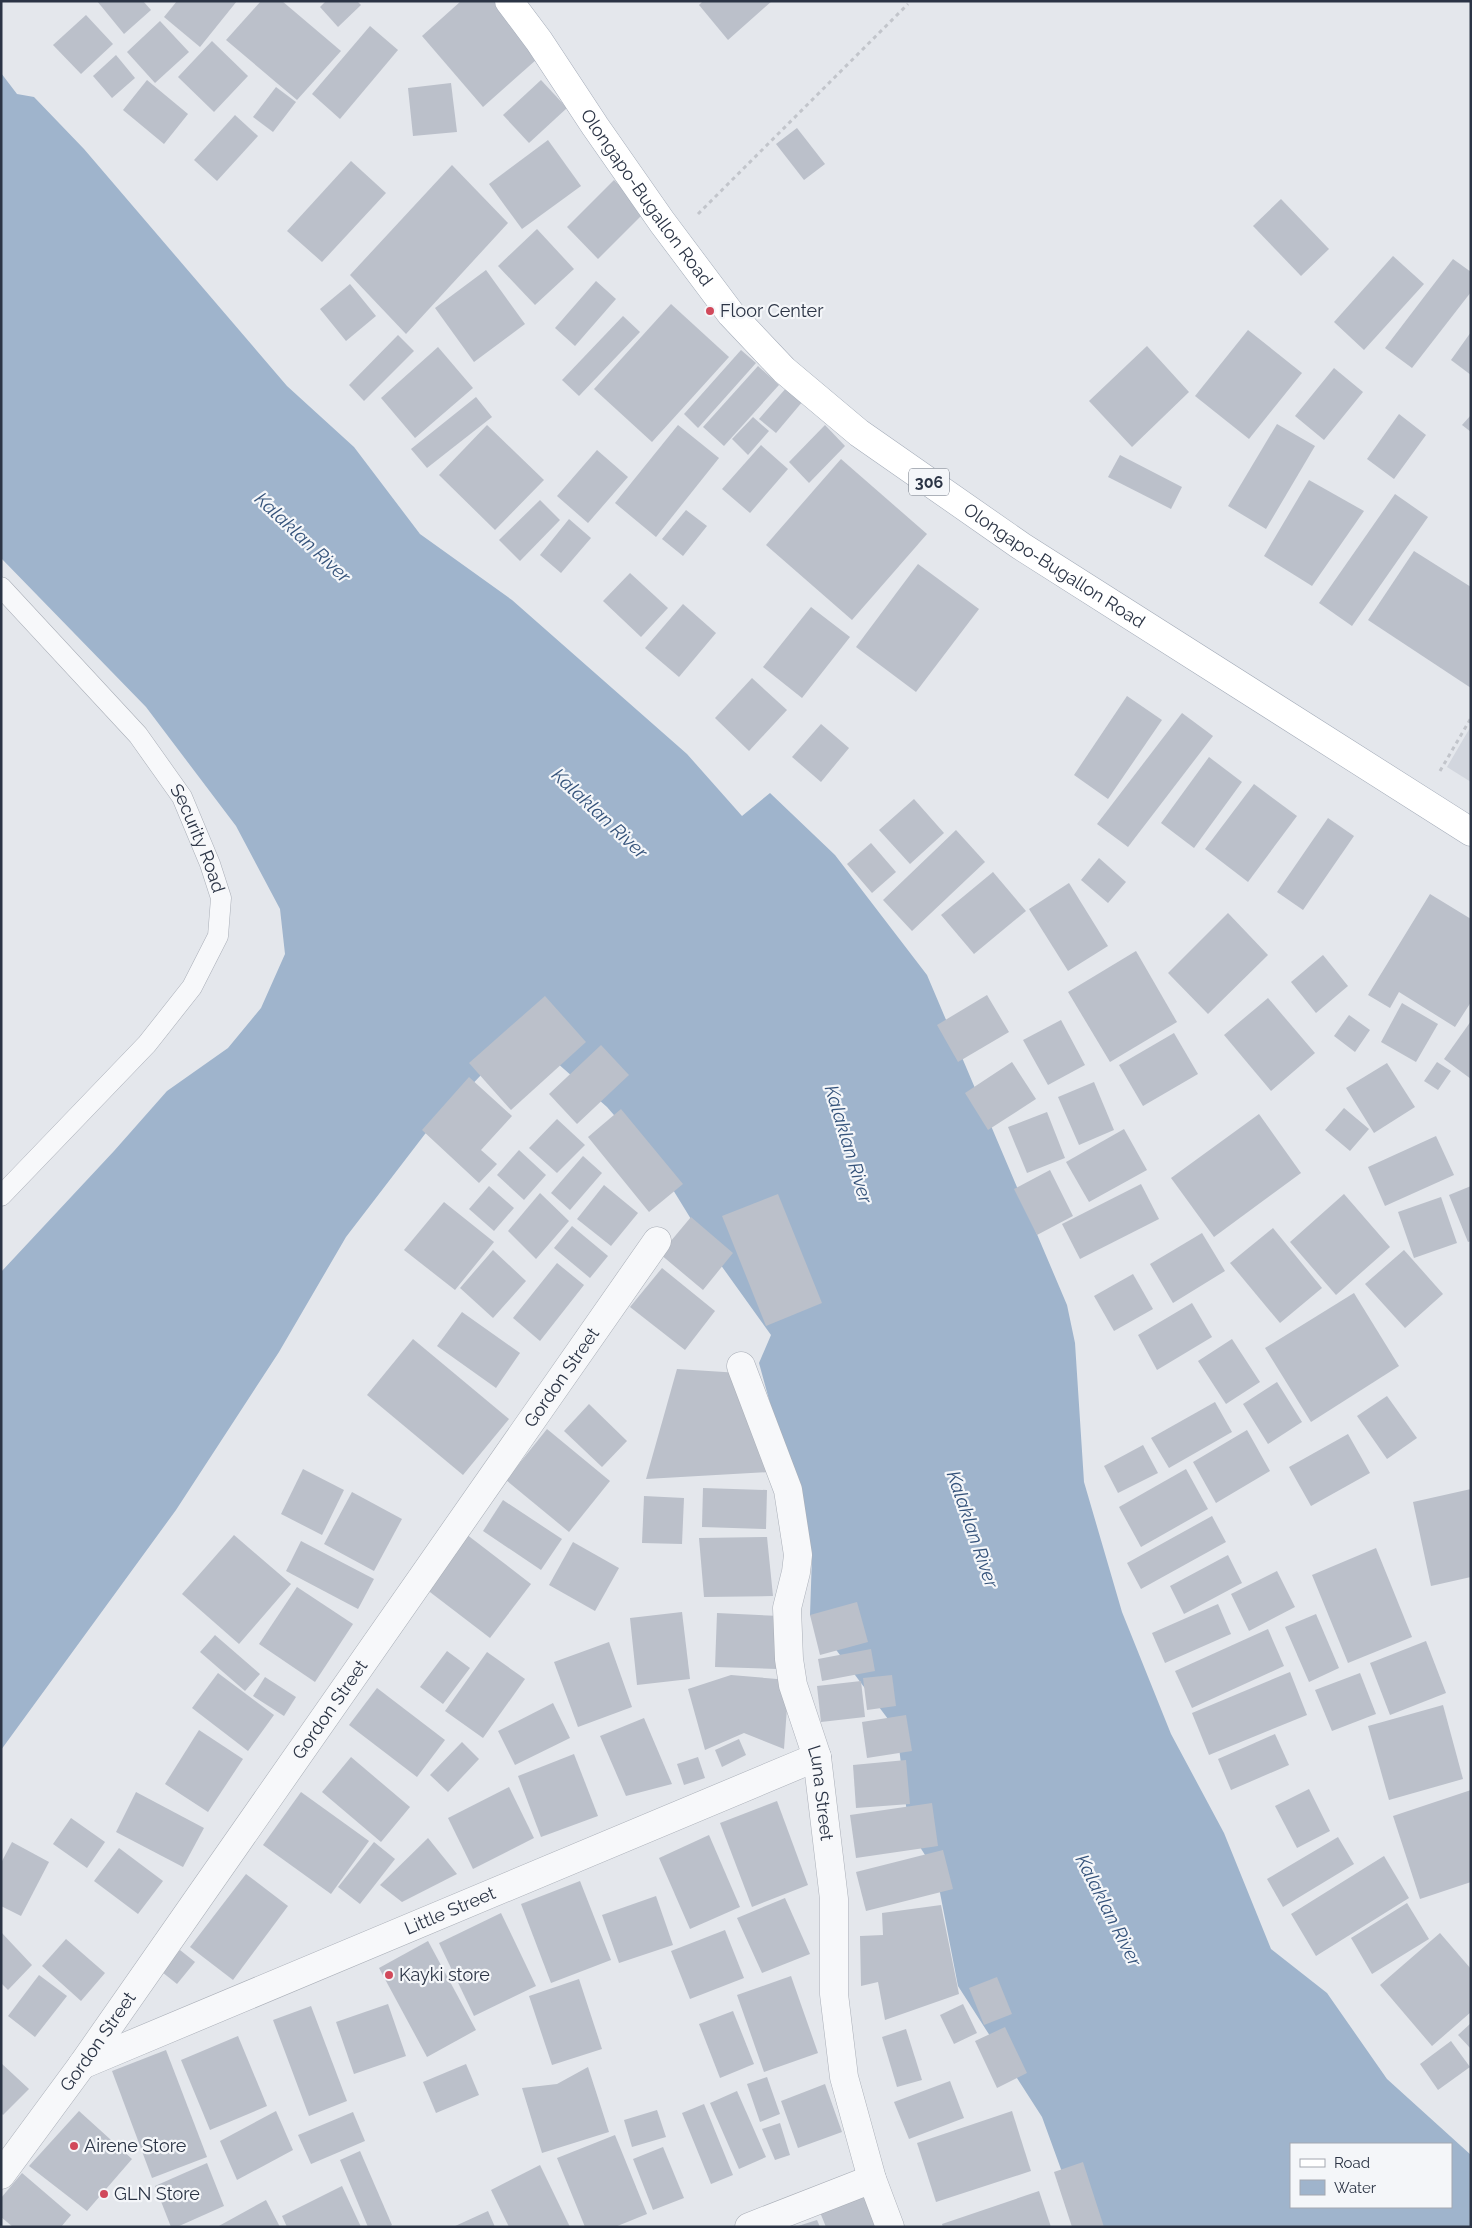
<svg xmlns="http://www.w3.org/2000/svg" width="1472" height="2228" font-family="Raleway,sans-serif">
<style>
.built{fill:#d2d6de}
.water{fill:#9fb4cc;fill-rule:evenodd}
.building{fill:#bbc0ca}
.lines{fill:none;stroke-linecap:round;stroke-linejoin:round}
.service-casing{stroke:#a9aeb7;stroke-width:21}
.minor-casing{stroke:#a9aeb7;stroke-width:29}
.primary-casing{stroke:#a3abb8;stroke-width:29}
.path{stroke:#c2c5cb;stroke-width:3;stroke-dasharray:4 4;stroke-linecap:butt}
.service{stroke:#f7f8fa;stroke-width:20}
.minor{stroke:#f7f8fa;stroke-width:28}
.primary{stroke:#fff;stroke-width:28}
.poi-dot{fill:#d1495b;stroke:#f4f6f9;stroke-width:2}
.labels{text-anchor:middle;stroke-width:4.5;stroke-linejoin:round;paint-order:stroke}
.shield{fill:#f4f6f9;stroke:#676e7b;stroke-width:1}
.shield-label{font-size:16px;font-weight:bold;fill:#2b3445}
.street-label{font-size:18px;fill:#2b3445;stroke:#f4f6f9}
.poi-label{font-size:18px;fill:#2b3445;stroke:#f4f6f9;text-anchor:start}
.water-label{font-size:19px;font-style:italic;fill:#34527a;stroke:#f4f6f9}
</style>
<rect width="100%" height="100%" fill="#e4e7ec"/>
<path class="built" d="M1471,726V782L1447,767Z"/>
<path class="water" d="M1,73L17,94L34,97L84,149L287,386L354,447L420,534L512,600L687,754L742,816L770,793L835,855L927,975L1067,1305L1075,1343L1084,1482L1122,1612L1171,1734L1224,1833L1271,1949L1327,1993L1387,2079L1471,2155V2227H1082L1042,2117L958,1986L936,1872L909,1830L897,1731L810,1615L812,1556L759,1363L771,1335L710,1250L659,1167L607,1107L522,1032L425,1134L346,1237L279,1352L176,1510L1,1750V1272L114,1151L167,1091L228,1048L261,1008L285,954L280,909L236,826L146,707L1,558ZM1291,2144H1451V2207H1291Z"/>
<g class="building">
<path d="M97,1H143L151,10L124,34Z"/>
<path d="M177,1H237L200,47L164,17Z"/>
<path d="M261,1H282L341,51L297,100L226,40Z"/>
<path d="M326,1H357L361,5L338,27L320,7Z"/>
<path d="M461,1H501L545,52L483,107L422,36Z"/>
<path d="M703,1H772L728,40L699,5Z"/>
<path d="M86,15L113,44L81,74L53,45Z"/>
<path d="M160,21L189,52L155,83L127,52Z"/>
<path d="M370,26L398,50L340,119L312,94Z"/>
<path d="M212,41L248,76L214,112L178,77Z"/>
<path d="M116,55L135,78L112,98L93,76Z"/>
<path d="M147,80L188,114L164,144L123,110Z"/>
<path d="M541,80L567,108L529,143L503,115Z"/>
<path d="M451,83L457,132L413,136L408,88Z"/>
<path d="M276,87L296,102L273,132L253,117Z"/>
<path d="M235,115L258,136L217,181L194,160Z"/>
<path d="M797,128L825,164L804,180L776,144Z"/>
<path d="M548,140L581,186L522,229L489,184Z"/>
<path d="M351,161L386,193L322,262L287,231Z"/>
<path d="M452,165L508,223L406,334L350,275Z"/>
<path d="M614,180L645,212L598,259L567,227Z"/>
<path d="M1281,199L1329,249L1301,276L1253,226Z"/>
<path d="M537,229L574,269L535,305L498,266Z"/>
<path d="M1393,256L1424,284L1364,350L1334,322Z"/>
<path d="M1453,259L1471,272V292L1412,368L1385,348Z"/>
<path d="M486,270L525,324L474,362L435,308Z"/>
<path d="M596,281L616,299L575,346L555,328Z"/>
<path d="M350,284L376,316L346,341L320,309Z"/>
<path d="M671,304L729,357L652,442L594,389Z"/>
<path d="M623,316L640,332L579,396L562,380Z"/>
<path d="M1248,330L1302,373L1249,439L1195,396Z"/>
<path d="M1471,332V375L1451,360Z"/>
<path d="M398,335L414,351L364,401L349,385Z"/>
<path d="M1147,346L1189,392L1132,447L1089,401Z"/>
<path d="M438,347L473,388L415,438L381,398Z"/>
<path d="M741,350L756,363L698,428L684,414Z"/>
<path d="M758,366L779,385L724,446L703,427Z"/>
<path d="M1334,368L1363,392L1324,440L1295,416Z"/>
<path d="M787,387L803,401L776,433L759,419Z"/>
<path d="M476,397L492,417L427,468L411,449Z"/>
<path d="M1399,414L1426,435L1394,479L1367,459Z"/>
<path d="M1471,415V432L1462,425Z"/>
<path d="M753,417L769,431L748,455L732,439Z"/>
<path d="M1277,424L1315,446L1266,529L1228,506Z"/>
<path d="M487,425L544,480L495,530L439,475Z"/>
<path d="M678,425L719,458L656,537L615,503Z"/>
<path d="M825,425L845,446L809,483L789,462Z"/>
<path d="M761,445L788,469L750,513L722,489Z"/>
<path d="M597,450L628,477L588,523L557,496Z"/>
<path d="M1120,455L1182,487L1171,509L1108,477Z"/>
<path d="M841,459L927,534L852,620L766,545Z"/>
<path d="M1309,480L1364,511L1312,586L1264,556Z"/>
<path d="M1395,494L1428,517L1352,626L1319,603Z"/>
<path d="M540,500L560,520L520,561L499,540Z"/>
<path d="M686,510L707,526L683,556L662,539Z"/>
<path d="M569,519L591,538L561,573L540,555Z"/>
<path d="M1414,551L1471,587V688L1368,620Z"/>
<path d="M918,564L979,609L916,692L856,647Z"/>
<path d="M630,573L668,608L641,637L603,601Z"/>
<path d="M683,604L716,633L679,677L645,648Z"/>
<path d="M811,607L850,637L802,698L763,667Z"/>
<path d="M752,678L787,710L749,751L715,718Z"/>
<path d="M1127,696L1162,720L1108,799L1074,775Z"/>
<path d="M1182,713L1213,736L1128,847L1097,824Z"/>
<path d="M821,724L849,748L821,782L792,757Z"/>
<path d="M1209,757L1242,782L1194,848L1161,823Z"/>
<path d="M1254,784L1297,816L1248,882L1205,849Z"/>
<path d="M914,799L944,833L910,864L879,830Z"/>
<path d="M1328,818L1354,836L1303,910L1277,892Z"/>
<path d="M956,830L985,862L912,931L883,900Z"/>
<path d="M871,843L896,872L872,893L847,864Z"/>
<path d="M1099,858L1126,882L1108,903L1081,880Z"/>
<path d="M993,872L1026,911L974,954L941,915Z"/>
<path d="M1069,883L1108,946L1068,971L1029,909Z"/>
<path d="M1430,894L1471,919V1002L1455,1027L1399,992L1390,1008L1368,995Z"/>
<path d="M1228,913L1268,955L1208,1014L1168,973Z"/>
<path d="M1136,951L1177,1022L1110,1062L1068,992Z"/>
<path d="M1323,955L1348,986L1316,1013L1291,982Z"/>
<path d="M987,995L1009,1032L958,1062L937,1025Z"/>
<path d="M545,996L586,1042L511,1110L469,1063Z"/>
<path d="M1268,998L1315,1053L1271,1091L1224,1035Z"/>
<path d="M1402,1003L1438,1024L1416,1062L1381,1042Z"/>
<path d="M1349,1015L1370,1030L1355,1052L1334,1036Z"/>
<path d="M1061,1020L1085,1065L1048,1085L1023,1040Z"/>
<path d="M1471,1021V1079L1444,1059Z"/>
<path d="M1174,1033L1198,1074L1143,1106L1119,1065Z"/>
<path d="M601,1045L629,1075L577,1124L549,1094Z"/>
<path d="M1012,1062L1036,1099L988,1130L965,1093Z"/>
<path d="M1437,1062L1451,1071L1438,1090L1424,1081Z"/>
<path d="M1387,1063L1415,1107L1374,1133L1346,1088Z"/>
<path d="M469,1077L512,1116L481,1150L497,1164L479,1183L422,1130Z"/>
<path d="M1094,1082L1114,1130L1079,1145L1058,1097Z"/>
<path d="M1344,1108L1369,1129L1350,1151L1325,1130Z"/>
<path d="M621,1109L683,1184L649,1212L588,1137Z"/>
<path d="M1047,1112L1065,1158L1027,1173L1008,1127Z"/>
<path d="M1259,1114L1301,1173L1214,1237L1171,1178Z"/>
<path d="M557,1119L585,1145L557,1173L529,1148Z"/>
<path d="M1124,1129L1147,1170L1089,1202L1066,1162Z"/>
<path d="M1436,1136L1454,1175L1385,1206L1368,1167Z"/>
<path d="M519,1150L546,1175L524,1200L497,1175Z"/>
<path d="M583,1156L602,1173L570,1210L551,1193Z"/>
<path d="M1050,1170L1073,1216L1037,1235L1014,1189Z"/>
<path d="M1141,1184L1159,1219L1080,1259L1062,1224Z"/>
<path d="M604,1185L638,1213L611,1246L577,1219Z"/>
<path d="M489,1186L514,1208L494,1231L469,1209Z"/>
<path d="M1471,1186V1241L1468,1242L1449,1195Z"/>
<path d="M540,1193L569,1221L536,1259L508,1231Z"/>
<path d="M778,1194L822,1303L766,1326L722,1216Z"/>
<path d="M1344,1194L1390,1247L1336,1295L1290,1242Z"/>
<path d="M1441,1197L1457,1243L1414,1258L1398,1212Z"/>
<path d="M444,1202L494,1242L455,1290L404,1250Z"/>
<path d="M691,1217L733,1253L703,1290L660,1254Z"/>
<path d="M572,1226L608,1256L590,1278L554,1248Z"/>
<path d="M1273,1228L1322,1288L1280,1323L1230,1263Z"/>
<path d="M1202,1233L1225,1271L1173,1303L1150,1264Z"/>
<path d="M493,1250L526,1281L493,1318L460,1288Z"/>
<path d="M1404,1250L1443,1294L1405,1328L1365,1284Z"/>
<path d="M557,1263L584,1285L540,1341L513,1318Z"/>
<path d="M662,1268L715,1311L685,1350L630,1307Z"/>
<path d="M1133,1274L1153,1309L1114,1331L1094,1296Z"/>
<path d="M1354,1293L1399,1366L1311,1422L1265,1348Z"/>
<path d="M1192,1303L1212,1337L1157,1370L1138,1335Z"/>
<path d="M462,1312L520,1353L496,1388L437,1346Z"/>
<path d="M413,1339L509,1419L463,1475L367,1395Z"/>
<path d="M1232,1339L1260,1382L1226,1404L1198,1361Z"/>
<path d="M677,1369L740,1373L770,1472L646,1479Z"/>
<path d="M1277,1382L1302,1422L1268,1444L1243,1404Z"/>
<path d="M1387,1396L1417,1438L1387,1459L1357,1416Z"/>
<path d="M1215,1402L1232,1432L1169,1468L1151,1438Z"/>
<path d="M589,1404L627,1441L602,1467L564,1431Z"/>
<path d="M547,1429L610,1481L569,1532L506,1480Z"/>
<path d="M1247,1430L1270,1471L1216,1503L1193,1462Z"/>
<path d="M1348,1434L1370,1473L1311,1506L1289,1467Z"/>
<path d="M1143,1445L1158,1473L1118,1493L1104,1466Z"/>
<path d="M303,1469L344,1490L322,1535L281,1514Z"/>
<path d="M1186,1469L1208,1509L1141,1547L1119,1507Z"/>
<path d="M703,1488L767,1490L766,1529L702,1527Z"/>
<path d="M1471,1489V1577L1431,1586L1413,1502Z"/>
<path d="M352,1492L402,1519L374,1571L324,1544Z"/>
<path d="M644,1496L684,1498L682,1544L642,1543Z"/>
<path d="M503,1500L562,1539L541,1570L483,1531Z"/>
<path d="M1212,1516L1226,1542L1141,1589L1127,1563Z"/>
<path d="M466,1534L531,1584L490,1638L426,1589Z"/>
<path d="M234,1535L291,1584L239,1644L182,1594Z"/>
<path d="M767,1537L773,1596L704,1597L699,1538Z"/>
<path d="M301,1541L374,1579L358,1609L286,1571Z"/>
<path d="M573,1542L619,1568L595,1611L549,1585Z"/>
<path d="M1376,1548L1412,1637L1348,1663L1312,1575Z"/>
<path d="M1228,1555L1242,1583L1184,1614L1170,1586Z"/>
<path d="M1277,1571L1295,1607L1249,1631L1231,1594Z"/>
<path d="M297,1587L353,1624L315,1682L259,1644Z"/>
<path d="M857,1602L868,1642L820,1655L810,1615Z"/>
<path d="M1218,1604L1231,1634L1165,1663L1152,1633Z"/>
<path d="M682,1612L690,1679L637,1685L630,1618Z"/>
<path d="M717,1613L780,1616L777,1669L715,1667Z"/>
<path d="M1316,1614L1339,1668L1309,1682L1285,1627Z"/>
<path d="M1268,1629L1284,1666L1192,1708L1175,1671Z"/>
<path d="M215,1635L260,1674L245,1691L200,1652Z"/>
<path d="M1426,1641L1446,1693L1390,1715L1370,1663Z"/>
<path d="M609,1642L632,1707L578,1727L554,1662Z"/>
<path d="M871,1649L875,1671L822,1681L818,1659Z"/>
<path d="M447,1651L470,1668L443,1704L420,1687Z"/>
<path d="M487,1652L525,1679L483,1738L445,1711Z"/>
<path d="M1290,1672L1307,1715L1209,1755L1192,1713Z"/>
<path d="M218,1673L274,1715L248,1751L192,1708Z"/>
<path d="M1360,1673L1376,1714L1332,1731L1315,1690Z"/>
<path d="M731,1675L789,1680L784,1749L744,1733L705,1750L688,1689Z"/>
<path d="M892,1675L896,1706L867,1710L863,1678Z"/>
<path d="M265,1677L296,1697L284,1716L253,1696Z"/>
<path d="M861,1681L865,1717L821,1722L817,1686Z"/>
<path d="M377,1688L445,1740L417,1777L349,1725Z"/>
<path d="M553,1703L570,1738L515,1765L498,1731Z"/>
<path d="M1443,1705L1463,1779L1389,1800L1368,1726Z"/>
<path d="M906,1715L912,1751L867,1758L862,1722Z"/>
<path d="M644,1718L672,1784L626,1796L600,1736Z"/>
<path d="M199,1730L243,1759L208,1812L165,1784Z"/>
<path d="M1275,1734L1289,1765L1231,1790L1218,1759Z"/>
<path d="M739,1739L746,1755L722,1767L715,1750Z"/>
<path d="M462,1742L479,1759L448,1792L430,1775Z"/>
<path d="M574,1754L598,1816L541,1837L518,1776Z"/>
<path d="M351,1757L410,1807L381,1842L322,1792Z"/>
<path d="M698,1757L705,1778L684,1785L677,1764Z"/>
<path d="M906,1760L910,1804L856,1808L853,1765Z"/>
<path d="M509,1787L534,1838L473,1869L448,1818Z"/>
<path d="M1309,1789L1330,1831L1297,1848L1275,1806Z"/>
<path d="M1471,1790V1882L1420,1899L1393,1816Z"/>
<path d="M136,1792L204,1828L183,1867L116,1832Z"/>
<path d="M301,1792L369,1841L331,1894L263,1845Z"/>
<path d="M777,1801L808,1885L752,1907L720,1823Z"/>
<path d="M932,1803L938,1846L856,1858L850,1815Z"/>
<path d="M71,1818L105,1842L87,1868L53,1844Z"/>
<path d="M709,1835L740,1907L690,1929L659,1858Z"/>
<path d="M1338,1837L1354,1864L1283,1907L1267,1879Z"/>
<path d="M428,1838L457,1874L402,1902L380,1885Z"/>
<path d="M12,1842L49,1862L21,1916L1,1906V1863Z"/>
<path d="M374,1842L395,1859L360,1904L338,1887Z"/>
<path d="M119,1848L163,1881L138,1914L94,1881Z"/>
<path d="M943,1850L953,1889L866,1911L856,1872Z"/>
<path d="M1384,1856L1409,1898L1316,1956L1291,1914Z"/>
<path d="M246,1874L288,1906L233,1980L190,1947Z"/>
<path d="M580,1881L611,1960L551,1983L521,1904Z"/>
<path d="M656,1896L673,1945L619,1963L602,1915Z"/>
<path d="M785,1898L810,1954L762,1973L737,1918Z"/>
<path d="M1407,1903L1429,1939L1372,1974L1351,1938Z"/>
<path d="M941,1905L959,1994L885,2020L878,1982L861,1986L860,1936L883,1935L882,1913Z"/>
<path d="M501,1913L536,1986L474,2016L439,1943Z"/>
<path d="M725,1930L744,1978L690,1999L671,1951Z"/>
<path d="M1,1932L32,1965L8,1990L1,1983Z"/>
<path d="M1440,1933L1471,1969V2012L1432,2046L1380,1985Z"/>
<path d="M66,1939L105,1973L81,2001L42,1966Z"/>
<path d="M428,1941L476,2030L427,2057L379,1968Z"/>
<path d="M180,1950L195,1962L177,1984L162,1972Z"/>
<path d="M39,1975L67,1996L35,2037L8,2016Z"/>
<path d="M791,1976L818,2053L764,2072L737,1995Z"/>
<path d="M997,1977L1012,2014L984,2025L969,1988Z"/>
<path d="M579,1979L602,2049L552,2065L529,1996Z"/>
<path d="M388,2004L406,2056L354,2074L336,2022Z"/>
<path d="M963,2004L977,2033L954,2044L940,2015Z"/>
<path d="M311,2006L347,2101L309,2116L273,2020Z"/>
<path d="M733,2011L754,2064L720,2078L699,2024Z"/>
<path d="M1471,2023V2049L1458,2035Z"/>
<path d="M1005,2027L1027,2073L997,2088L975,2041Z"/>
<path d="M906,2029L922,2080L897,2087L882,2037Z"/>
<path d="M238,2036L267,2106L210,2130L181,2060Z"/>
<path d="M1451,2041L1470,2067L1438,2090L1420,2064Z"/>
<path d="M166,2050L207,2157L152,2178L112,2071Z"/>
<path d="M1,2063L29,2089L3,2115L1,2113Z"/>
<path d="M466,2064L479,2095L436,2113L423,2082Z"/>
<path d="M588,2067L609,2132L542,2153L522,2088L557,2084Z"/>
<path d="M767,2077L780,2114L760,2122L747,2084Z"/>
<path d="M950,2081L964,2118L909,2139L894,2102Z"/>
<path d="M825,2084L842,2132L798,2148L781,2101Z"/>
<path d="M737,2091L766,2157L739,2169L710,2103Z"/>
<path d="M704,2104L733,2175L711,2184L682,2113Z"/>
<path d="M657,2110L666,2137L632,2147L624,2120Z"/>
<path d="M79,2111L132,2159L87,2211L29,2166Z"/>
<path d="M276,2111L293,2150L237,2180L220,2141Z"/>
<path d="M1012,2111L1031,2171L936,2202L917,2143Z"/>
<path d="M353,2112L365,2141L311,2164L298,2135Z"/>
<path d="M780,2123L790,2155L775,2160L762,2129Z"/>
<path d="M615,2135L647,2214L615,2227H585L557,2158Z"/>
<path d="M663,2147L684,2198L653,2210L633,2159Z"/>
<path d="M360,2151L392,2225L389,2227H368L340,2160Z"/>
<path d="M1083,2162L1104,2227H1072L1054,2172Z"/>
<path d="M207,2163L224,2206L177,2227H171L155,2186Z"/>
<path d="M540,2165L570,2227H509L491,2190Z"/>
<path d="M22,2173L71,2215L61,2227H13L1,2217V2198Z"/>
<path d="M870,2183L888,2227H826L817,2205Z"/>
<path d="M342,2186L361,2227H287L282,2216Z"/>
<path d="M1039,2191L1051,2227H943L942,2224Z"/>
<path d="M266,2200L280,2227H217Z"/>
<path d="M488,2211L495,2227H453Z"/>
<path d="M817,2220L820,2227H798V2226Z"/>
</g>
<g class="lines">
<defs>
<g id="service">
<path id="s1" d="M1,587L138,735L182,797L210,864L221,898L218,936L192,987L147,1044L1,1196"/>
</g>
<g id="minor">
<path id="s2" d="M741,1366L788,1490L798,1555L796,1572L787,1608L789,1659L793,1685L817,1757L834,1899V1994L844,2077L872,2179L890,2227"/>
<path id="s3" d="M82,2065L817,1757"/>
<path id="s4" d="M1,2175L82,2065L657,1241"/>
<path d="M749,2227L872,2179"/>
</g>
<g id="primary">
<path id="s5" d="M509,1L539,41L595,126L662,222L731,314L784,370L859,433L1021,546L1471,832"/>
</g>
</defs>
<use href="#service" class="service-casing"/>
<use href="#minor" class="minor-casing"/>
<use href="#primary" class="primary-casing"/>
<g class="path">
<path d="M698,214L908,4"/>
<path d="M1440,771L1471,718"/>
</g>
<use href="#service" class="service"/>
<use href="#minor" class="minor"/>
<use href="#primary" class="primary"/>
</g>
<g class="poi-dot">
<circle cx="710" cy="311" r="5"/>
<circle cx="389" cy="1975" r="5"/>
<circle cx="74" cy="2146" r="5"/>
<circle cx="104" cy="2194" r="5"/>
</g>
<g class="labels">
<rect class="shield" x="909" y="468.5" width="40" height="27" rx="4"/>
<g class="shield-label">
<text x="929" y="488">306</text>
</g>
<g class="street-label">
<text dy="6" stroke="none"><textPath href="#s5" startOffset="240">Olongapo-Bugallon Road</textPath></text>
<text dy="6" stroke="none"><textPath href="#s5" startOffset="795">Olongapo-Bugallon Road</textPath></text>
<text dy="6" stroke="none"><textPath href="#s1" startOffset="322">Security Road</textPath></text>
<text dy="6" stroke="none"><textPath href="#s4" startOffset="975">Gordon Street</textPath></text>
<text dy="6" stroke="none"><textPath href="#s4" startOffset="570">Gordon Street</textPath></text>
<text dy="6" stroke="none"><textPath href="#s2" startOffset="442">Luna Street</textPath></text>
<text dy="6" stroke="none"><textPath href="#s3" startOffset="399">Little Street</textPath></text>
<text dy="6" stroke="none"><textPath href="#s4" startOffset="165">Gordon Street</textPath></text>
</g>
<g class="poi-label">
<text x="720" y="317">Floor Center</text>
<text x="399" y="1981">Kayki store</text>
<text x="84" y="2152">Airene Store</text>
<text x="114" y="2200">GLN Store</text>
</g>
<g class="water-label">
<text transform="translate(303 537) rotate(43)" y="7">Kalaklan River</text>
<text transform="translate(600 813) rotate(43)" y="7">Kalaklan River</text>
<text transform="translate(849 1144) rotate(73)" y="7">Kalaklan River</text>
<text transform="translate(973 1529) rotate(71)" y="7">Kalaklan River</text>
<text transform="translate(1109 1910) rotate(63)" y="7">Kalaklan River</text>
</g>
</g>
<rect width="1472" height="2228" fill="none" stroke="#2b3445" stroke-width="5"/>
<rect x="1290" y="2143" width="162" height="65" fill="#f4f6f9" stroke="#a4a8b1"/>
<rect x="1300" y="2159" width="25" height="8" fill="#ffffff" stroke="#a4a8b1"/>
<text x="1334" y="2168" font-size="15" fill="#2b3445">Road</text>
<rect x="1300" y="2180" width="25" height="15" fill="#9fb4cc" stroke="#a4a8b1"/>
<text x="1334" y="2193" font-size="15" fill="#2b3445">Water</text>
</svg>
